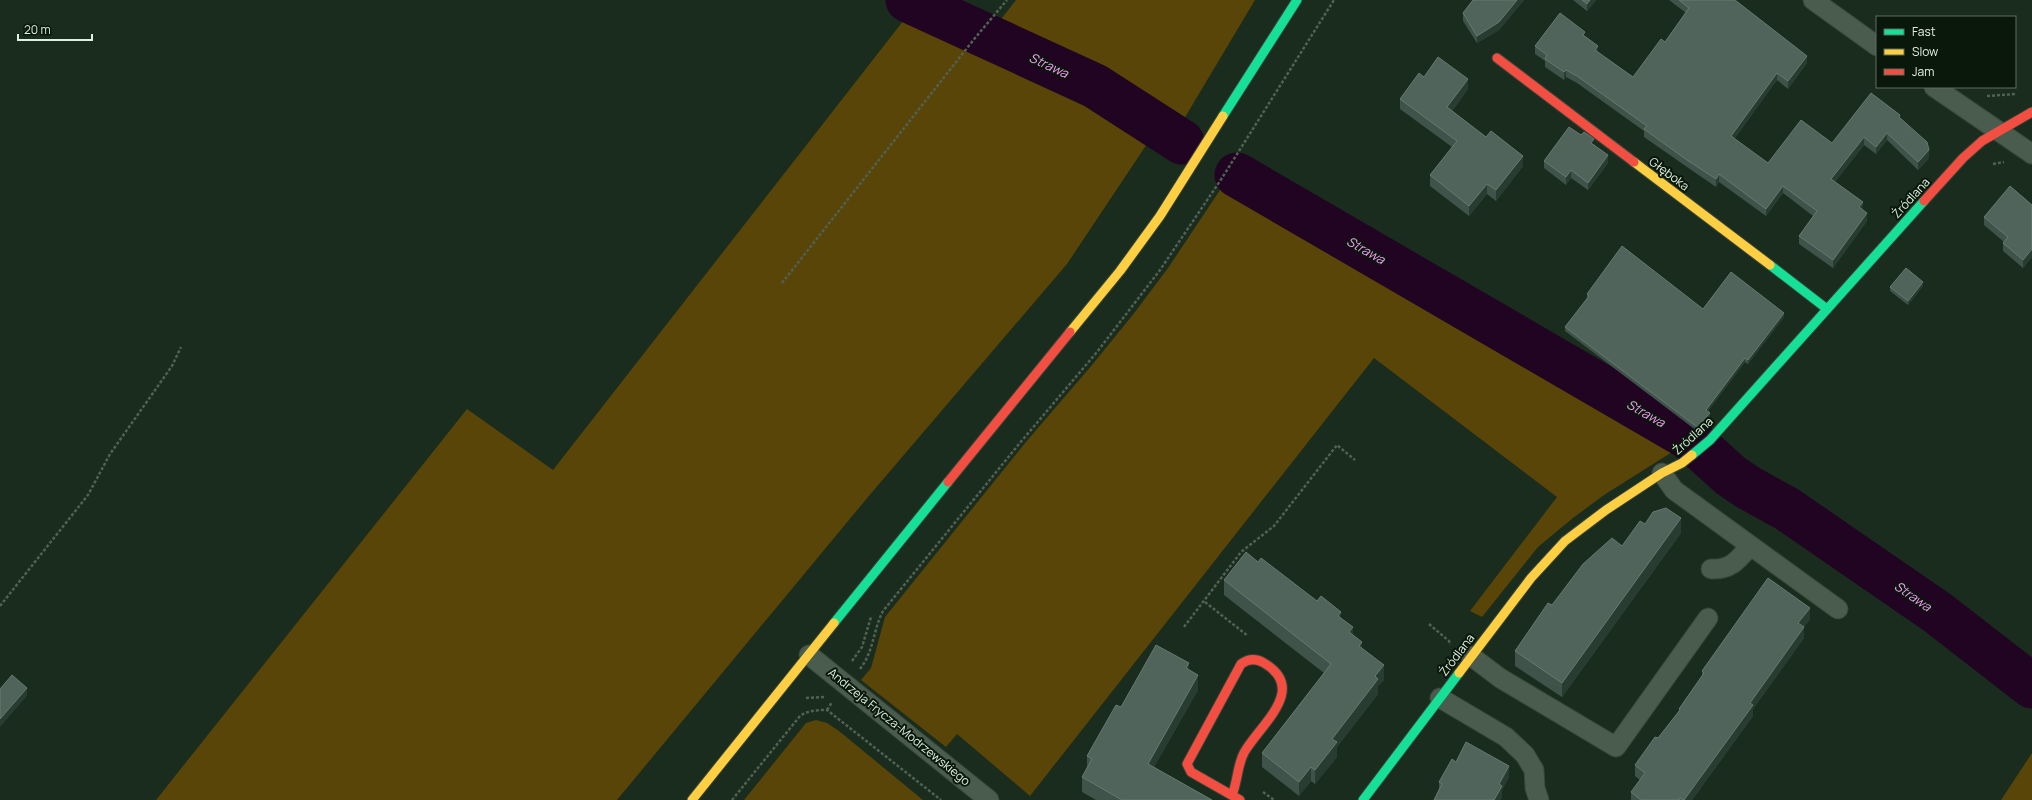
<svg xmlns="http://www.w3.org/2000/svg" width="2032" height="800" font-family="Manrope,sans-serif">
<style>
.green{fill:#584507}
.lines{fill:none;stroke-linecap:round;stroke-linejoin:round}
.river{stroke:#200422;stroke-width:45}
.street-casing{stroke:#374639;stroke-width:21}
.fast-casing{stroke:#374639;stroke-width:11}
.slow-casing{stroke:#374639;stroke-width:11}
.jam-casing{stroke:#374639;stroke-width:11}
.path{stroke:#526153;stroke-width:2.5;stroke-dasharray:3 2;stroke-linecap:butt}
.street{stroke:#4a5c4d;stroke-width:19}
.fast{stroke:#16e098;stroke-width:9}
.slow{stroke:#ffcf43;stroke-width:9}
.jam{stroke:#f24e42;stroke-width:9}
.wall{fill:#3f534b}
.shaded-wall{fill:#293c32}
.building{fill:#50645b;stroke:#667a70}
.labels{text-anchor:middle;stroke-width:4;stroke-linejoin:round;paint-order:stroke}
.street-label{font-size:12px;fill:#def0df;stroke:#0a170b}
.water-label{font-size:13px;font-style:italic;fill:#f998fb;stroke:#0a170b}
</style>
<rect width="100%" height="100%" fill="#1a2c1d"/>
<g class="green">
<path d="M1016,0H1255L1178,129L1139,103L994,28Z"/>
<path d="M907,16L1081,95L1149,141L1067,264L868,497L617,800H156L467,409L553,470Z"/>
<path d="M1224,184L1235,194L1419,297L1677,449L1604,495L1573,518L1538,547L1482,617L1470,611L1557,497L1374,358L1030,796L957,734L946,747L861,680L871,668L885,617L1025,443L1092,365L1135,312L1168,268Z"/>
<path d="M816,720L827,723L839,731L923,800H744L806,723Z"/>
<path d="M2032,753V800H2001Z"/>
</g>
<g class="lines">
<g class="river">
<path d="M908,0L1095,86L1182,142"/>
<path d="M1237,175L1688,437L1731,476L1749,488L1787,509L1938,613L2032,686"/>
</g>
<defs>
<g id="street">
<path d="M1813,0L1877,46"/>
<path d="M1934,87L2032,154"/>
<path d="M1662,473L1674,490L1838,609"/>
<path d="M1711,569C1731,570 1738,560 1750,546"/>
<path d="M809,655L989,800"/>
<path d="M1471,656L1500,678L1616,747L1708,618"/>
<path d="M1440,698L1506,737L1525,755L1534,770L1535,788L1539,800"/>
</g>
<g id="fast">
<path d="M1223,116L1297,0"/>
<path d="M1770,265L1827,309"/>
<path d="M1692,455L1710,440L1924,201"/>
<path d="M834,623L948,482"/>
<path d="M1363,800L1459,673"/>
</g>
<g id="slow">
<path d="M1634,162L1770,265"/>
<path d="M1070,332L1120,271L1160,216L1223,116"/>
<path d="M1459,673L1531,578L1565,541L1606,510L1662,473L1682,463L1692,455"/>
<path d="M692,800L834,623"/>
</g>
<g id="jam">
<path d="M1497,58L1634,162"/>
<path d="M1924,201L1963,158L1982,141L2032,112"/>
<path d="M948,482L1070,332"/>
<path d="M1232,795C1238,781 1237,764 1245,751C1261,724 1308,689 1264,663C1256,658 1248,659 1241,664L1187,764L1191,772L1240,800"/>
</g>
</defs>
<use href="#street" class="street-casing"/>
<use href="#fast" class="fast-casing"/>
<use href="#slow" class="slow-casing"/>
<use href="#jam" class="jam-casing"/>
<g class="path">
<path d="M1987,96L2016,94"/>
<path d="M1993,164L2004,162"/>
<path d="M782,283L975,38L1007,0"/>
<path d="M1205,602L1248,636"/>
<path d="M0,606L88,495L110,454L172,366L181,347"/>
<path d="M1429,624L1449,641L1450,645"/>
<path d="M1184,627L1241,552L1274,526L1337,445L1355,460"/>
<path d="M852,661L862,647L871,617"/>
<path d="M860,669C874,651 873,630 883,611L1019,444L1097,352L1160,270L1222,178L1334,0"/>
<path d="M806,698L825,697"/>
<path d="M827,710L832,702"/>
<path d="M1263,792L1274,800"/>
<path d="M732,800L800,716C808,710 818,710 827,710L941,800"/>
</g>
<use href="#street" class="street"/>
<use href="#fast" class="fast"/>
<use href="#slow" class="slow"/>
<use href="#jam" class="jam"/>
</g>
<g class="wall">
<path d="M1473,0H1524L1499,30L1477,43L1463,21V13Z"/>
<path d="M1573,0H1596L1587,11Z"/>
<path d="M1669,0H1735L1807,63L1788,89L1777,80L1734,139L1768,163L1832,143L1900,119L1929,158L1918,170L1887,140L1876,154L1864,145L1835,182L1863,210L1867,221L1833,268L1799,244V236L1813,216L1783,193L1766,216L1719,182L1716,187L1687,167L1644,137V131L1577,83L1566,77L1564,80L1545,67V61L1535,54V46L1585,37L1598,53L1633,77L1665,42L1686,13Z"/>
<path d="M1424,77L1468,89L1452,111L1523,166L1496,201L1487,194L1469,216L1430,186V175L1452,147L1400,109V99Z"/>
<path d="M1594,144L1608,163L1588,190L1571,178L1566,185L1544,168V161Z"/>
<path d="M2032,205V257L2023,268L2003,251V243L2004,242L1984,225V217Z"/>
<path d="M1923,286L1908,305L1890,291V287Z"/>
<path d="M1587,294L1703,309L1784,317L1748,364L1745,362L1708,411L1710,417L1697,431L1565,331V327L1587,299Z"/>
<path d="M1645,524L1681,533L1562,697L1515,666V651L1552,605L1622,546Z"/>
<path d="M1258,562L1341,618L1384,680L1378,686V694L1337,747V757L1315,784L1311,781L1299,796L1262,767V753L1324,673L1224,595V580Z"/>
<path d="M1810,619L1804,627V638L1753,709V716L1692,800H1631V792L1640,780L1635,776V765L1658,738L1679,711V709L1702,676V671Z"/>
<path d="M1189,670L1198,690L1154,767L1212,800H1096L1082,792V777L1087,769V756L1121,707Z"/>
<path d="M1456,762L1509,777L1502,790V797L1500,800H1434L1439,789V782Z"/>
</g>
<g class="shaded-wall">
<path d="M1517,0H1524L1499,30L1477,43V36Z"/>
<path d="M1590,0H1596L1587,11V4Z"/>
<path d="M1598,46V54L1595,50Z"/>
<path d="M1807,56V63L1788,89V81Z"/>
<path d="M1566,70V77L1564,80V72Z"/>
<path d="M1777,73V80L1731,144V136Z"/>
<path d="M1468,79V89L1447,117V107Z"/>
<path d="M1887,133V140L1876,154V147Z"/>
<path d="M1864,137V145L1831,187V179Z"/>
<path d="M1929,150V158L1918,170V162Z"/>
<path d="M1608,155V163L1588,190V183Z"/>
<path d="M1523,156V166L1496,201V190Z"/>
<path d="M1571,170V178L1566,185V177Z"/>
<path d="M1719,174V182L1716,187V179Z"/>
<path d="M1487,184V194L1469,216V206Z"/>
<path d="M1783,186V193L1766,216V209Z"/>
<path d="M1863,202V210L1859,207Z"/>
<path d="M1867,213V221L1833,268V260Z"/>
<path d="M2032,249V257L2023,268V260Z"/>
<path d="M1923,282V286L1908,305V301Z"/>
<path d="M1784,313V317L1748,364V360Z"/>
<path d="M1745,358V362L1706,414V410Z"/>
<path d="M1710,413V417L1697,431V427Z"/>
<path d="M1681,518V533L1562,697V683Z"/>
<path d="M1810,608V619L1804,627V638L1753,709V716L1692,800H1684L1750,703L1798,623Z"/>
<path d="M1341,612V627L1338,616Z"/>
<path d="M1353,627V642L1349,632Z"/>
<path d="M1362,642V656L1359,646Z"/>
<path d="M1189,663V678L1186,668Z"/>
<path d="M1384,665V680L1378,686V694L1337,747V757L1315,784V770L1332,739L1375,676Z"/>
<path d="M1198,675V690L1148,778V764Z"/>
<path d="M27,688V696L0,727V719Z"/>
<path d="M1509,766V777L1502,790V797L1500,800H1494L1499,784Z"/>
<path d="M1311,767V781L1299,796V782Z"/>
</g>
<g class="building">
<path d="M1473,0H1517L1499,22L1477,36L1463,13Z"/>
<path d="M1582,0H1590L1587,4Z"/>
<path d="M1679,0H1735L1807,56L1788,81L1777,73L1731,136L1768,163L1801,120L1832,143L1871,93L1900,115L1899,117L1927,142L1929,150L1918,162L1887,133L1876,147L1864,137L1831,179L1863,202L1859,207L1867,213L1833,260L1799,236L1817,211L1783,186L1766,209L1719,174L1716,179L1687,160L1644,129L1647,126L1577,76L1566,70L1564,72L1545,59L1547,55L1535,46L1560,13L1585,32L1583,35L1598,46L1595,50L1633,77L1661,39L1665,42L1689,8Z"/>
<path d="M1438,57L1468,79L1447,107L1486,137L1491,131L1523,156L1496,190L1487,184L1469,206L1430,175L1457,141L1400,99L1419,73L1424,77Z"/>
<path d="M1569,127L1581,135L1584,132L1594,139L1591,143L1608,155L1588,183L1571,170L1566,177L1544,161Z"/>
<path d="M2010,186L2032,205V249L2023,260L2003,243L2008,237L1984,217Z"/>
<path d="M1622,246L1703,309L1731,272L1784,313L1748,360L1745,358L1706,410L1710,413L1697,427L1565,327L1589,296L1587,294Z"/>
<path d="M1906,268L1923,282L1908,301L1890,287Z"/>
<path d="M1666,508L1681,518L1562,683L1515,651L1548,603L1552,605L1583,564L1612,538L1622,546L1640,521L1645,524L1653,512Z"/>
<path d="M1246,552L1258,562L1261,558L1317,601L1321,596L1341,612L1338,616L1353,627L1349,632L1362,642L1359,646L1384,665L1375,676L1378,679L1332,739L1337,742L1315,770L1311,767L1299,782L1262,753L1331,664L1224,580Z"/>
<path d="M1768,578L1810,608L1798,623L1804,627L1750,703L1753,705L1684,800H1683L1680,798L1679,800H1641L1631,792L1645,773L1635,765L1655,737L1658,738L1680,710L1679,709L1704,673L1702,671Z"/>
<path d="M1156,645L1189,663L1186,668L1198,675L1148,764L1212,800H1122L1082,777L1092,759L1087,756L1116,705L1121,707Z"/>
<path d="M12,675L27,688L0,719V689Z"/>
<path d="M1466,742L1509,766L1499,784L1502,786L1494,800H1434L1442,784L1439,782L1452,759L1456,762Z"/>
</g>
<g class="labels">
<g class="street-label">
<text transform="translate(1669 174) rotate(37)" y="4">Głęboka</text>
<text transform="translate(1911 198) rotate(-48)" y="4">Źródlana</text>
<text transform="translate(1693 436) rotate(-42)" y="4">Źródlana</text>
<text transform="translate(1457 655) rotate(-53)" y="4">Źródlana</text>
<text transform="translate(899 727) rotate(39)" y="4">Andrzeja Frycza-Modrzewskiego</text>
</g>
<g class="water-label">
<text transform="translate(1049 65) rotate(25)" y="5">Strawa</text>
<text transform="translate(1366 250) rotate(30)" y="5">Strawa</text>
<text transform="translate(1646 413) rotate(30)" y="5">Strawa</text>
<text transform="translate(1913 596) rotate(35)" y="5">Strawa</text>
</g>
</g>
<rect x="1876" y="16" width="140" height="72" fill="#0a170b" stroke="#5f6e60"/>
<rect x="1884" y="29" width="20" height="6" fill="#16e098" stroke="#5f6e60"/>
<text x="1912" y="36" font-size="12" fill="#def0df">Fast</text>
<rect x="1884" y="49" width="20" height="6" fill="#ffcf43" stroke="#5f6e60"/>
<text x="1912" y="56" font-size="12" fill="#def0df">Slow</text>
<rect x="1884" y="69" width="20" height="6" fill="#f24e42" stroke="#5f6e60"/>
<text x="1912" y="76" font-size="12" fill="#def0df">Jam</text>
<path d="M18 34v6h74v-6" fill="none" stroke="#def0df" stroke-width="2"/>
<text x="24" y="34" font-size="12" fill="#def0df" stroke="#0a170b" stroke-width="3" paint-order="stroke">20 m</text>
</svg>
